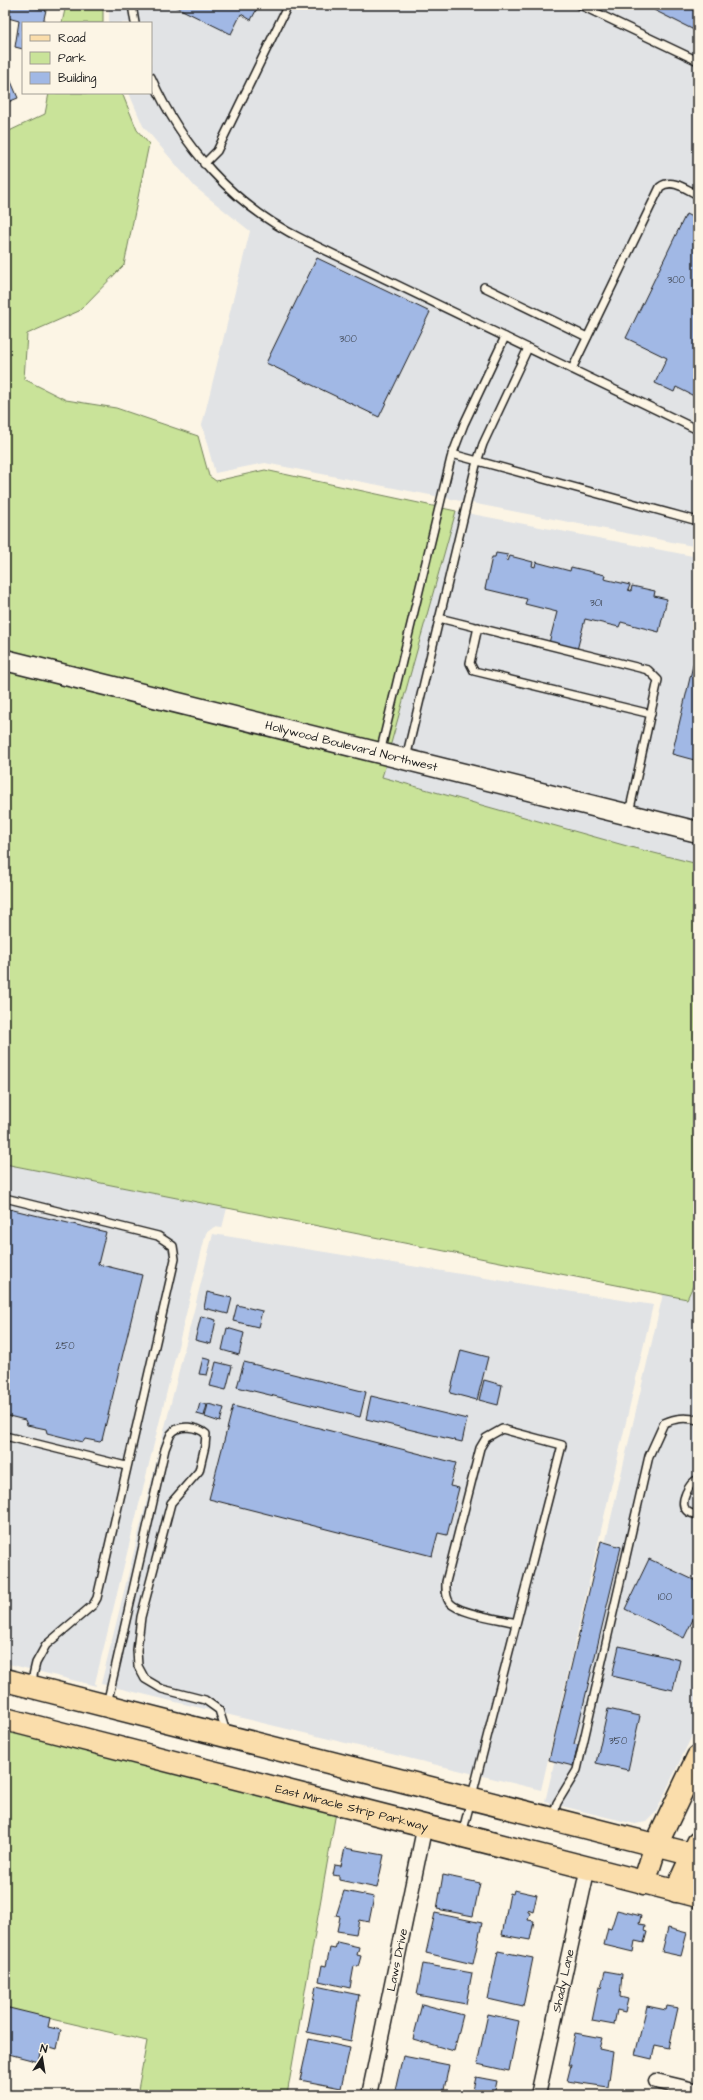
<svg xmlns="http://www.w3.org/2000/svg" width="703" height="2100" font-family="'Architects Daughter',sans-serif">
<style>
.built{fill:#e1e3e5}
.green{fill:#c9e399;stroke:#72805a}
.building{fill:#a1b8e5;stroke:#1c1c1c}
.lines{fill:none;stroke-linecap:round;stroke-linejoin:round}
.lane-casing{stroke:#1c1c1c;stroke-width:10}
.street-casing{stroke:#1c1c1c;stroke-width:17}
.secondary-casing{stroke:#1c1c1c;stroke-width:23}
.primary-casing{stroke:#1c1c1c;stroke-width:25}
.highway-casing{stroke:#1c1c1c;stroke-width:25}
.lane{stroke:#fcf5e5;stroke-width:7}
.street{stroke:#fcf5e5;stroke-width:14}
.secondary{stroke:#fcf5e5;stroke-width:20}
.primary{stroke:#faddab;stroke-width:22}
.highway{stroke:#faddab;stroke-width:22}
.labels{text-anchor:middle;stroke-width:3;stroke-linejoin:round;paint-order:stroke}
.number-label{font-size:10px;fill:#3d434e}
.street-label{font-size:12px;fill:#1c1c1c;stroke:#fcf5e5}
</style>
<rect width="100%" height="100%" fill="#fcf5e5"/>
<filter id="ink" filterUnits="userSpaceOnUse"><feTurbulence type="fractalNoise" baseFrequency=".025" numOctaves="2"/><feDisplacementMap in="SourceGraphic" scale="8" xChannelSelector="R" yChannelSelector="G"/><feConvolveMatrix kernelMatrix="1 2 1 2 8 2 1 2 1" color-interpolation-filters="sRGB"/></filter>
<g filter="url(#ink)">
<g class="built">
<path d="M109,5H698V547L265,463L215,473L202,425L250,231L195,187L143,126L129,93H151V23H109Z"/>
<path d="M456,511L698,557V823L390,747Z"/>
<path d="M386,764L698,841V864L634,848L382,777Z"/>
<path d="M5,1164L227,1208L222,1228L214,1227L206,1233L95,1683L96,1686L5,1663Z"/>
<path d="M213,1234L653,1305L541,1790L101,1684Z"/>
<path d="M698,1275V1723L656,1812L646,1822L635,1824L545,1802L663,1294L687,1299Z"/>
</g>
<g class="green">
<path d="M66,5H103V23H62Z"/>
<path d="M49,93H122L137,130L149,144L124,265L79,311L27,334L24,379L66,400L116,408L198,436L209,476L216,481L265,470L456,511L390,747L5,652V133L45,114Z"/>
<path d="M5,670L386,764L382,777L634,848L698,864V1275L687,1299L5,1164Z"/>
<path d="M5,1730L336,1812L287,2095H137L147,2041L5,2008Z"/>
</g>
<g class="building">
<path d="M11,5H22L46,10L43,23H23V49L15,47L19,21L8,18Z"/>
<path d="M172,5H259L251,20L241,14L231,34Z"/>
<path d="M656,5H698V32L654,10Z"/>
<path d="M10,79L18,98L8,102L9,104L5,106V81Z"/>
<path d="M686,214L698,220V398L676,387L674,392L655,383L667,358L626,338Z"/>
<path d="M317,258L430,312L379,417L266,363Z"/>
<path d="M496,553L508,555L506,560L508,561L510,556L533,562L532,566L535,567L536,562L570,571L571,567L605,575L604,579L630,585L628,590L631,591L632,586L655,591L654,596L667,599L659,632L621,622L619,627L585,619L577,650L549,643L557,612L525,604L527,599L485,589L492,557H495Z"/>
<path d="M698,644V761L672,754Z"/>
<path d="M5,1208L106,1232L98,1264L142,1275L102,1440L100,1442L85,1439L83,1442L47,1433L46,1429L27,1425L25,1420L5,1415Z"/>
<path d="M207,1292L232,1298L228,1314L204,1308Z"/>
<path d="M237,1305L262,1311L258,1327L233,1321Z"/>
<path d="M201,1316L216,1320L211,1344L195,1340Z"/>
<path d="M227,1328L244,1333L239,1355L222,1350Z"/>
<path d="M461,1350L488,1357L477,1400L450,1393Z"/>
<path d="M203,1358L211,1360L207,1375L199,1374Z"/>
<path d="M216,1362L232,1366L226,1390L210,1386Z"/>
<path d="M244,1362L366,1392L360,1417L237,1387Z"/>
<path d="M484,1380L502,1385L498,1405L479,1400Z"/>
<path d="M371,1396L467,1419L462,1442L366,1419Z"/>
<path d="M200,1403L207,1405L204,1416L197,1414Z"/>
<path d="M208,1404L224,1408L220,1422L205,1417Z"/>
<path d="M233,1406L456,1463L450,1486L459,1488L447,1535L438,1533L432,1556L209,1499Z"/>
<path d="M601,1541L621,1547L574,1744L578,1745L573,1766L549,1760Z"/>
<path d="M649,1559L698,1582V1609L684,1638L625,1609Z"/>
<path d="M619,1646L680,1660L673,1690L612,1676Z"/>
<path d="M608,1709L640,1716L628,1770L596,1763Z"/>
<path d="M345,1848L384,1855L377,1888L339,1880V1876L333,1875L335,1865L341,1866Z"/>
<path d="M443,1875L480,1883L473,1916L437,1909Z"/>
<path d="M514,1890L537,1895L533,1912L528,1910V1912L530,1913L528,1920L534,1921L530,1940L502,1935L510,1893L513,1894Z"/>
<path d="M344,1891L374,1897L369,1922L359,1920L356,1934L337,1931L340,1917L336,1916Z"/>
<path d="M617,1910L641,1916L639,1924L645,1925L644,1931L647,1932L644,1943L635,1941L633,1952L604,1945L608,1928L611,1929Z"/>
<path d="M435,1913L482,1923L473,1964L426,1953Z"/>
<path d="M668,1928L687,1933L681,1956L662,1952Z"/>
<path d="M337,1942L359,1947L357,1955L361,1956L358,1967L354,1966L350,1988L319,1981L322,1965L326,1966L330,1948L335,1949Z"/>
<path d="M498,1951L533,1958L523,2007L488,1999Z"/>
<path d="M423,1964L472,1973L466,2004L417,1995Z"/>
<path d="M605,1971L622,1974L620,1997L628,1999L625,2012L617,2010L614,2025L592,2021L599,1987L601,1988Z"/>
<path d="M316,1986L359,1995L351,2041L307,2032Z"/>
<path d="M422,2004L463,2015L454,2051L413,2039Z"/>
<path d="M647,2006L666,2010L667,2006L678,2008L669,2048L655,2045L652,2059L635,2055Z"/>
<path d="M5,2007L50,2018L48,2027L61,2030L57,2049L43,2045L39,2062L5,2053Z"/>
<path d="M488,2014L519,2021L509,2071L477,2064Z"/>
<path d="M575,2033L602,2038L599,2049L613,2052L608,2087L567,2081L571,2065H568Z"/>
<path d="M309,2039L350,2048L341,2088L300,2080Z"/>
<path d="M403,2056L449,2065L443,2095H394Z"/>
<path d="M476,2077L497,2081L494,2095H472Z"/>
</g>
<g class="lines">
<defs>
<g id="lane">
<path d="M132,5L135,23"/>
<path d="M580,5L698,61"/>
<path d="M151,77C182,147 233,205 302,239L698,430"/>
<path d="M204,164L217,151L288,5"/>
<path d="M484,287L587,337"/>
<path d="M572,369L660,187C672,178 686,189 698,195"/>
<path d="M452,454L698,521"/>
<path d="M439,618L648,670L658,680L629,813"/>
<path d="M478,627L470,663L474,671L651,714"/>
<path d="M380,753L451,458L464,424L505,337"/>
<path d="M406,758L476,465L483,444L528,348"/>
<path d="M5,1198L158,1236L173,1246L175,1259L97,1598L93,1605L46,1645L36,1663L31,1684"/>
<path d="M5,1436L126,1466"/>
<path d="M698,1479C689,1483 679,1502 686,1510C689,1514 694,1514 698,1515"/>
<path d="M107,1704L165,1449C167,1444 169,1438 171,1434C179,1423 198,1427 206,1434L205,1446L199,1471L171,1503L141,1617L137,1650L138,1666L145,1679L162,1689L205,1700L219,1710L226,1732"/>
<path d="M552,1818L557,1803L577,1770L649,1456L664,1423C676,1418 685,1417 698,1420"/>
<path d="M462,1834L475,1784L562,1445L502,1429L486,1438L480,1448L446,1582C446,1588 445,1597 450,1603C460,1614 501,1619 516,1623"/>
</g>
<g id="street">
<path d="M656,2081L698,2091"/>
<path id="s1" d="M369,2095L425,1825"/>
<path id="s2" d="M538,2095L588,1867"/>
</g>
<g id="secondary">
<path id="s3" d="M5,660L698,832"/>
</g>
<g id="primary">
<path d="M644,1883L656,1845L698,1757"/>
<path d="M676,1891L698,1843"/>
</g>
<g id="highway">
<path d="M5,1680L698,1856"/>
<path id="s4" d="M5,1719L698,1896"/>
</g>
</defs>
<use href="#lane" class="lane-casing"/>
<use href="#street" class="street-casing"/>
<use href="#secondary" class="secondary-casing"/>
<use href="#primary" class="primary-casing"/>
<use href="#highway" class="highway-casing"/>
<use href="#lane" class="lane"/>
<use href="#street" class="street"/>
<use href="#secondary" class="secondary"/>
<use href="#primary" class="primary"/>
<use href="#highway" class="highway"/>
</g>
</g>
<g class="labels">
<g class="number-label">
<text x="676" y="283">300</text>
<text x="348" y="342">300</text>
<text x="596" y="606">301</text>
<text x="65" y="1349">250</text>
<text x="665" y="1600">100</text>
<text x="618" y="1744">350</text>
</g>
<g class="street-label">
<text dy="4" stroke="none"><textPath href="#s3" startOffset="357">Hollywood Boulevard Northwest</textPath></text>
<text dy="4" stroke="none"><textPath href="#s4" startOffset="358">East Miracle Strip Parkway</textPath></text>
<text dy="4" stroke="none"><textPath href="#s1" startOffset="138">Laws Drive</textPath></text>
<text dy="4" stroke="none"><textPath href="#s2" startOffset="117">Shady Lane</textPath></text>
</g>
</g>
<rect width="703" height="2100" fill="none" stroke="#fcf5e5" stroke-width="20"/>
<rect x="10" y="10" width="683" height="2080" fill="none" stroke="#1c1c1c" stroke-width="1.5" filter="url(#ink)"/>
<rect x="22" y="22" width="130" height="72" fill="#fcf5e5" stroke="#a29e95"/>
<rect x="30" y="35" width="20" height="6" fill="#faddab" stroke="#a29e95"/>
<text x="58" y="42" font-size="12" fill="#1c1c1c">Road</text>
<rect x="30" y="52" width="20" height="12" fill="#c9e399" stroke="#a29e95"/>
<text x="58" y="62" font-size="12" fill="#1c1c1c">Park</text>
<rect x="30" y="72" width="20" height="12" fill="#a1b8e5" stroke="#a29e95"/>
<text x="58" y="82" font-size="12" fill="#1c1c1c">Building</text>
<g transform="translate(42 2058) rotate(12)" stroke="#fcf5e5" stroke-width="3" paint-order="stroke">
<path d="M0-3L7 15L0 10L-7 15Z" fill="#1c1c1c"/>
<text y="-6" font-size="11" font-weight="bold" text-anchor="middle" fill="#1c1c1c">N</text>
</g>
</svg>
